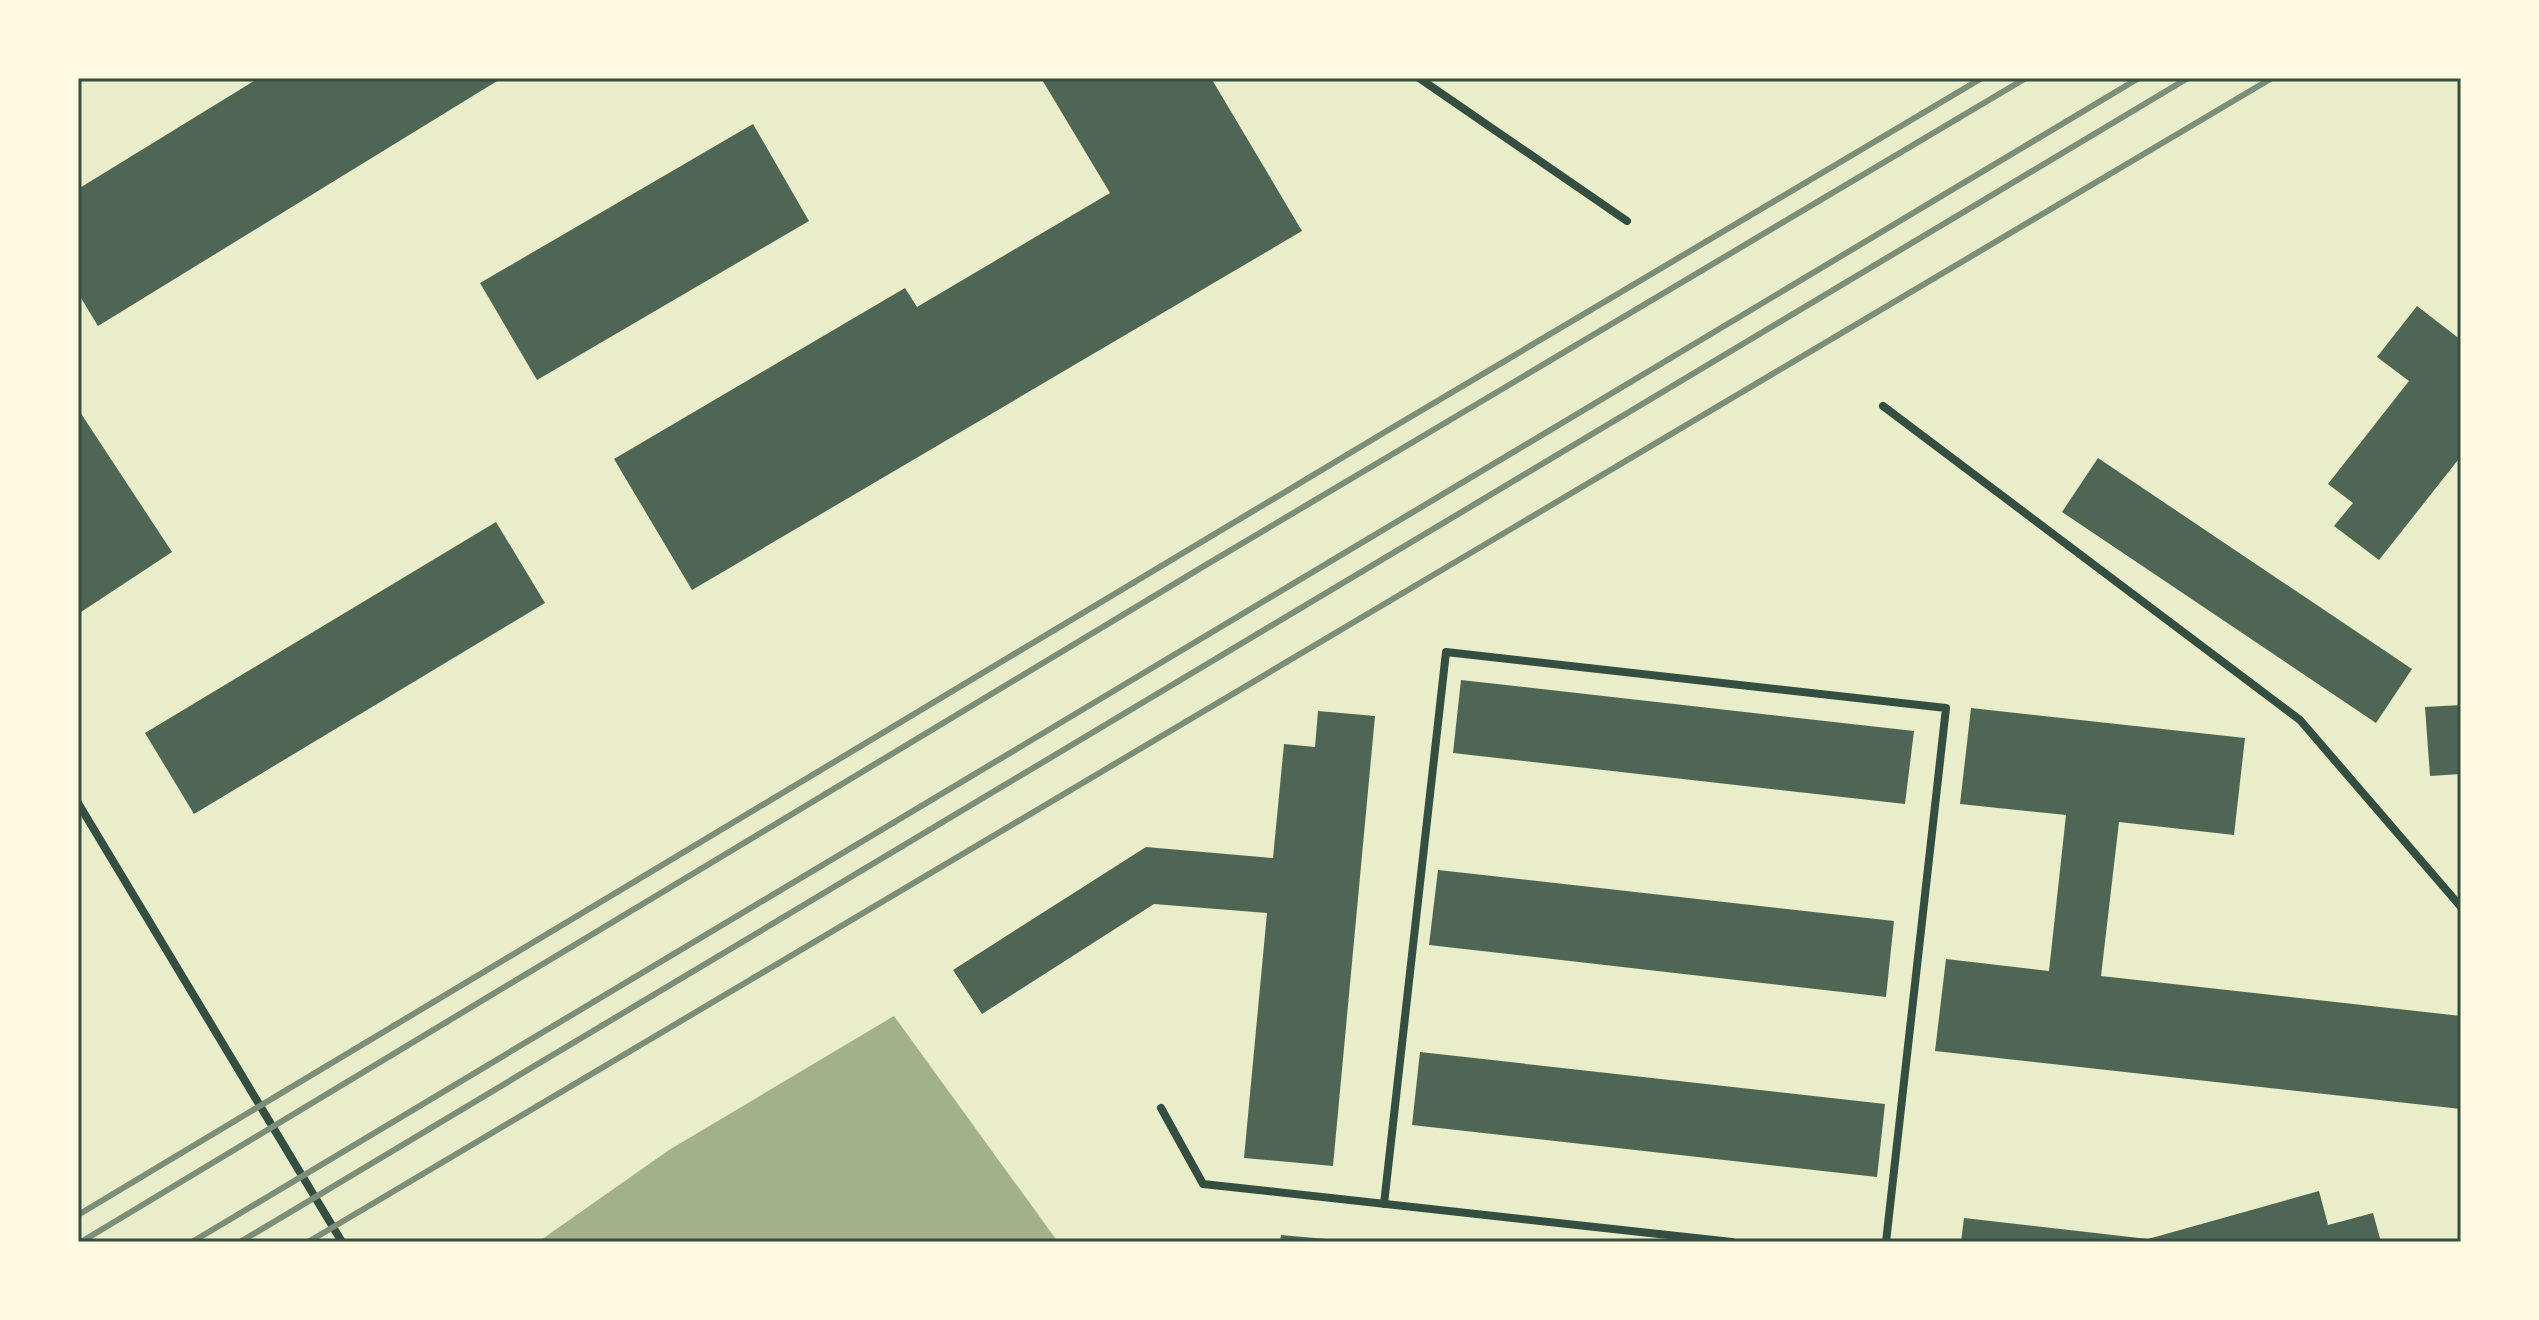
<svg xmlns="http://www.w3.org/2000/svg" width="2539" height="1320" font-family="'Open Sans',sans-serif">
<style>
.water{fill:#a3b18a}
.building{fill:#4f6655}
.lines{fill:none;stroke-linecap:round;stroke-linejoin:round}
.minor{stroke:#344e41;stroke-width:8}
.rail{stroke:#7c8e77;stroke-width:6}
.neatline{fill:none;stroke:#344e41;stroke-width:3}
</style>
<rect width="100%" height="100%" fill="#e9edc9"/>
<path class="water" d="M894,1016L1058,1242H538L669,1150Z"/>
<g class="building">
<path d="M259,78H502L98,326L78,293V189Z"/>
<path d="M1041,78H1211L1302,231L692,590L614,459L905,288L917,307L1110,193Z"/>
<path d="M753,124L809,221L537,380L480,283Z"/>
<path d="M2417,306L2461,340V462L2458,460L2379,560L2334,526L2353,503L2328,484L2409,381L2377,357Z"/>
<path d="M78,409L172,552L78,614Z"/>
<path d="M2098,458L2412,669L2376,723L2062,512Z"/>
<path d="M496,522L545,603L194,814L145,733Z"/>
<path d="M1461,680L1914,731L1905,804L1453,753Z"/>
<path d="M2461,705V774L2430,776L2425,707Z"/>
<path d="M1971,708L2245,738L2234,835L2119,822L2101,976L2461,1016V1109L1935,1051L1946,959L2049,971L2066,815L1960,804Z"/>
<path d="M1318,711L1375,716L1333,1166L1244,1158L1267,913L1154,904L982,1014L953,970L1146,847L1273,858L1284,744L1315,747Z"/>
<path d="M1438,870L1894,921L1886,997L1429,945Z"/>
<path d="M1420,1052L1885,1104L1877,1177L1412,1125Z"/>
<path d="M2319,1191L2328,1225L2373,1213L2381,1242H1961L1964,1218L2148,1239Z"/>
<path d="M1281,1235L1337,1240V1242H1280Z"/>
</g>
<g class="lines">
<g class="minor">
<path d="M1419,78L1627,221"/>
<path d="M1883,406L2300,720L2461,907"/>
<path d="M78,803L342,1242"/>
<path d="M1161,1108L1203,1184L1732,1242"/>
<path d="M1384,1204L1446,652L1946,708L1886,1242"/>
</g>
<g class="rail">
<path d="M78,1215L1385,432L1982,78"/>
<path d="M81,1242C726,849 1376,463 2026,78"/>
<path d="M192,1242L2139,78"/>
<path d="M240,1242L2188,78"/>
<path d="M308,1242L2272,78"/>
</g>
</g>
<rect width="2539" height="1320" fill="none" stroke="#fefae0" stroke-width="160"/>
<rect x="80" y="80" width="2379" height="1160" class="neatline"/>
</svg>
